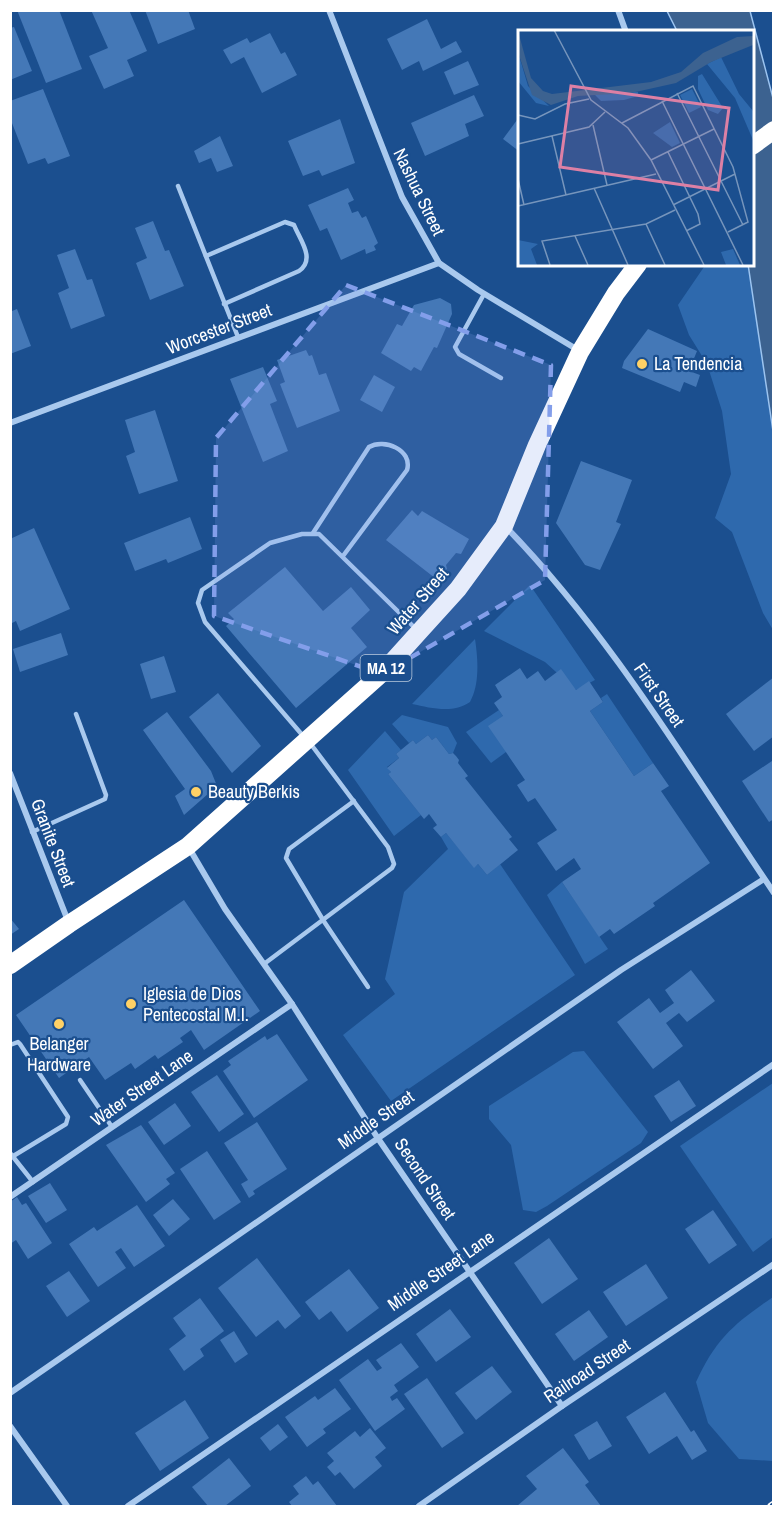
<svg xmlns="http://www.w3.org/2000/svg" width="784" height="1517" font-family="'Archivo Narrow',sans-serif">
<style>
.green{fill:#2e69ad}
.water{fill:#3c6290;stroke:#9cc4f0;stroke-width:1.5}
.building{fill:#4478b7}
.lines{fill:none;stroke-linecap:round;stroke-linejoin:round}
.lane{stroke:#a9c9ee;stroke-width:4.5}
.street{stroke:#a9c9ee;stroke-width:6}
.highway{stroke:#fff;stroke-width:18}
.rail-casing{stroke:#fff;stroke-width:7}
.rail{stroke:#1b4f8f;stroke-width:4.5;stroke-dasharray:14;stroke-linecap:butt}
.marked{fill:#839eea;fill-opacity:0.2;stroke:#839eea;stroke-width:4.5;stroke-dasharray:12 8;stroke-linejoin:round}
.poi-dot{fill:#ffd166;stroke:#1b4f8f;stroke-width:2}
.labels{text-anchor:middle;stroke-width:4.5;stroke-linejoin:round;paint-order:stroke}
.shield{fill:#1b4f8f;stroke:#bbcadd;stroke-width:1.5}
.shield-label{font-size:16px;font-weight:bold;fill:#fff}
.street-label{font-size:18px;fill:#fff;stroke:#1b4f8f}
.poi-label{font-size:18px;fill:#fff;stroke:#1b4f8f;text-anchor:start}
.inset-road{fill:none;stroke:#7695bc;stroke-width:1.5}
.view{fill:#dd80a5;fill-opacity:0.15;stroke:#dd80a5;stroke-width:3}
.inset-edge{fill:none;stroke:#fff;stroke-width:3}
</style>
<rect width="100%" height="100%" fill="#1b4f8f"/>
<g class="green">
<path d="M706,264H748L773,431V630L763,613L732,532L715,518L731,474L722,411L707,364L689,335L678,305Z"/>
<path d="M530,585L595,680L576,690L545,662L484,631Z"/>
<path d="M475,639C478,659 480,684 470,702C453,714 431,708 412,704Z"/>
<path d="M607,694L653,763L634,776L590,711L603,702L601,698Z"/>
<path d="M499,710L503,716L506,752L491,763L466,732Z"/>
<path d="M402,715L448,727L457,743L453,753L449,754L436,737L432,740L428,735L416,744L413,740L409,743L392,724Z"/>
<path d="M385,731L401,750L396,754L399,758L387,767L391,772L388,774L421,815L394,836L348,770Z"/>
<path d="M446,833L474,867L478,864L487,875L500,864L575,975L391,1101L343,1035L395,994L385,979L404,892L448,849L441,837Z"/>
<path d="M562,882L608,949L585,964L547,895Z"/>
<path d="M584,1051L648,1132L641,1143L547,1206L536,1212L523,1210L511,1145L489,1119V1106L573,1052Z"/>
<path d="M773,1083V1237L753,1252L680,1146Z"/>
<path d="M773,1297V1461L739,1459L708,1423L696,1382C716,1338 735,1323 773,1297Z"/>
</g>
<path class="water" d="M667,11H750L773,98V431L748,264H752V32L677,31Z"/>
<g class="building">
<path d="M17,10H59L82,69L46,83Z"/>
<path d="M91,10H129L147,51L127,60L134,76L104,89L89,56L108,48Z"/>
<path d="M145,10H188L195,29L158,44Z"/>
<path d="M427,19L441,49L456,41L462,52L423,71L419,61L402,70L387,39Z"/>
<path d="M14,27L32,71L10,80V28Z"/>
<path d="M270,33L281,54L285,52L297,75L262,93L244,57L231,64L223,50L247,38L250,43Z"/>
<path d="M468,61L479,85L454,95L444,72Z"/>
<path d="M43,89L70,156L48,164L45,158L28,164L10,118V101Z"/>
<path d="M474,95L484,116L465,124L469,136L425,156L411,123Z"/>
<path d="M520,116V152L503,139Z"/>
<path d="M340,119L355,163L322,176L319,170L303,176L288,141Z"/>
<path d="M220,136L233,166L217,172L211,158L199,163L194,151Z"/>
<path d="M348,188L354,200L348,203L352,213L358,211L362,218L366,216L378,243L374,246L376,250L366,254L365,249L341,260L327,228L320,231L308,205Z"/>
<path d="M153,221L165,251L169,250L184,286L150,300L136,263L147,258L135,228Z"/>
<path d="M75,249L87,280L92,279L105,316L71,329L58,293L69,288L57,255Z"/>
<path d="M440,298L451,304L452,314L437,348L434,347L421,371L414,367L411,371L381,353L397,324L402,326L414,305Z"/>
<path d="M11,306L12,311L17,309L31,346L10,354Z"/>
<path d="M648,329L697,351L689,371L700,375L696,387L684,382L680,392L622,368L624,361Z"/>
<path d="M306,350L309,356L312,355L319,375L326,373L340,411L297,428L280,384L285,382L277,360Z"/>
<path d="M263,367L277,401L270,404L288,451L263,462L230,379Z"/>
<path d="M374,375L395,387L382,412L360,400Z"/>
<path d="M155,410L178,481L139,494L126,456L135,452L125,420Z"/>
<path d="M581,461L632,480L616,522L621,524L600,570L585,565L556,523Z"/>
<path d="M412,510L418,516L422,511L469,539L461,554L456,553L446,565L447,569L435,578L386,540Z"/>
<path d="M190,517L202,549L168,563L166,559L135,571L124,543Z"/>
<path d="M34,528L70,609L20,631L16,621L10,624V539Z"/>
<path d="M285,567L323,611L351,587L370,610L351,628L367,647L296,708L226,626L234,619L228,613Z"/>
<path d="M61,633L68,655L20,672L13,649Z"/>
<path d="M164,656L176,692L151,699L140,664Z"/>
<path d="M520,668L527,679L538,671L545,681L561,669L576,690L589,681L603,702L590,711L634,776L653,763L669,786L661,791L710,863L653,903L655,906L614,934L610,929L599,937L562,882L581,869L574,858L556,871L537,843L557,830L535,798L528,802L517,785L525,780L488,726L503,716L494,703L502,697L495,685Z"/>
<path d="M774,677V736L754,751L726,714Z"/>
<path d="M218,693L261,746L232,773L189,717Z"/>
<path d="M167,712L211,771L217,786L184,815L175,796L185,789L143,730Z"/>
<path d="M428,735L432,740L436,737L449,754L453,753L456,756L459,760L458,763L468,776L465,778L512,837L509,839L518,850L487,875L478,864L474,868L446,833L441,837L433,828L437,825L429,814L424,819L388,774L391,772L387,768L399,758L396,754L413,740L416,744Z"/>
<path d="M772,761L774,819L769,822L742,781Z"/>
<path d="M184,900L260,1011L204,1050L191,1030L180,1038L183,1042L158,1059L155,1055L135,1069L131,1063L105,1080L89,1057L59,1078L16,1015Z"/>
<path d="M10,918L19,929L10,935Z"/>
<path d="M691,970L715,1001L687,1022L679,1013L666,1023L683,1046L653,1069L617,1022L649,998L660,1013L674,1003L665,990Z"/>
<path d="M277,1034L308,1080L254,1118L223,1071L231,1065L228,1061L265,1036L267,1040Z"/>
<path d="M217,1075L244,1114L219,1132L191,1092Z"/>
<path d="M679,1080L696,1106L671,1122L654,1096Z"/>
<path d="M175,1103L191,1126L164,1145L148,1122Z"/>
<path d="M257,1122L287,1169L253,1191L255,1194L249,1198L241,1184L248,1180L224,1143Z"/>
<path d="M141,1125L175,1173L166,1179L170,1184L146,1202L106,1145Z"/>
<path d="M207,1151L241,1202L214,1220L180,1169Z"/>
<path d="M50,1183L67,1210L46,1223L28,1196Z"/>
<path d="M17,1197L22,1205L26,1203L52,1243L28,1259L16,1240L10,1244V1202Z"/>
<path d="M173,1199L190,1219L169,1236L153,1215Z"/>
<path d="M137,1205L165,1246L134,1267L121,1248L115,1252L126,1268L98,1287L69,1244L94,1227L97,1231Z"/>
<path d="M713,1210L737,1245L709,1264L685,1229Z"/>
<path d="M549,1238L578,1279L542,1304L514,1263Z"/>
<path d="M257,1258L301,1316L285,1329L278,1320L256,1337L218,1288Z"/>
<path d="M646,1264L668,1298L626,1326L603,1292Z"/>
<path d="M349,1269L379,1308L347,1332L331,1311L319,1320L305,1302Z"/>
<path d="M69,1271L90,1301L67,1317L46,1286Z"/>
<path d="M200,1298L224,1331L200,1349L204,1356L184,1371L169,1349L186,1336L173,1318Z"/>
<path d="M450,1309L471,1337L436,1362L416,1334Z"/>
<path d="M589,1310L608,1337L574,1361L555,1334Z"/>
<path d="M234,1331L248,1354L235,1363L220,1340Z"/>
<path d="M401,1343L419,1367L394,1385L398,1391L390,1397L392,1401L397,1398L405,1409L375,1431L339,1380L368,1359L377,1371L382,1368L376,1360Z"/>
<path d="M492,1366L512,1392L476,1420L455,1393Z"/>
<path d="M427,1378L464,1433L442,1448L404,1394Z"/>
<path d="M335,1388L351,1409L323,1429L326,1433L307,1447L285,1417L315,1396L318,1400Z"/>
<path d="M665,1392L691,1432L694,1430L707,1451L692,1460L677,1436L649,1454L626,1417Z"/>
<path d="M185,1400L209,1438L160,1471L135,1433Z"/>
<path d="M597,1421L612,1446L589,1460L574,1435Z"/>
<path d="M278,1424L288,1437L270,1451L260,1438Z"/>
<path d="M370,1428L386,1448L375,1457L382,1466L354,1489L340,1472L335,1476L327,1467L334,1461L327,1453L355,1431L360,1437Z"/>
<path d="M563,1448L589,1482L585,1485L601,1506H517L537,1489L526,1476Z"/>
<path d="M229,1458L251,1486L225,1506H208L192,1487Z"/>
<path d="M306,1476L313,1485L318,1481L337,1506H292L289,1502L299,1494L293,1486Z"/>
</g>
<g class="lines">
<g class="lane">
<path d="M178,186L238,337"/>
<path d="M206,256L285,222L294,225C300,240 316,259 299,271L224,304"/>
<path d="M484,294L455,347L459,354L501,378"/>
<path d="M313,533L369,447C384,438 413,450 407,470L343,556"/>
<path d="M304,737L205,622L198,603L202,590L270,543L302,534H319L417,630"/>
<path d="M354,801L289,849L286,858L323,920L368,987"/>
<path d="M32,832L105,799L106,795L76,714"/>
<path d="M264,964L392,868L394,864L388,847L310,743"/>
<path d="M10,1045L18,1042L20,1044L68,1117L66,1124L10,1158"/>
<path d="M80,1080L112,1127"/>
<path d="M10,1153L33,1182"/>
</g>
<g class="street">
<path d="M329,10L402,197L439,263L478,290L578,350"/>
<path d="M618,10L626,32"/>
<path d="M10,423L439,263"/>
<path d="M505,526C611,635 689,768 774,893"/>
<path d="M10,773L68,921"/>
<path d="M189,848L225,909L292,1004L377,1137L562,1406"/>
<path d="M10,1197L292,1004"/>
<path d="M10,1393L621,970L764,879"/>
<path d="M10,1426L67,1506"/>
<path d="M128,1506L774,1064"/>
<path d="M419,1506L562,1406L774,1264"/>
</g>
<g class="highway">
<path d="M752,146L774,130"/>
<path d="M10,965L69,924L188,846L382,673L419,632L458,589L504,526L537,445L580,352L616,293L638,264"/>
</g>
<defs>
<path id="rail" d="M771,1506L774,1504"/>
</defs>
<use href="#rail" class="rail-casing"/>
<use href="#rail" class="rail"/>
</g>
<path class="marked" d="M346,285L551,365L545,580L382,674L214,616L216,438Z"/>
<g class="poi-dot">
<circle cx="642" cy="364" r="6"/>
<circle cx="196" cy="792" r="6"/>
<circle cx="131" cy="1004" r="6"/>
<circle cx="59" cy="1024" r="6"/>
</g>
<g class="labels">
<rect class="shield" x="360.5" y="655" width="51" height="26" rx="4.5"/>
<g class="shield-label">
<text x="386" y="674">MA 12</text>
</g>
<g class="street-label">
<text transform="translate(419 192) rotate(64)" y="6">Nashua Street</text>
<text transform="translate(219 329) rotate(-21)" y="6">Worcester Street</text>
<text transform="translate(418 601) rotate(-49)" y="6">Water Street</text>
<text transform="translate(659 695) rotate(55)" y="6">First Street</text>
<text transform="translate(53 843) rotate(69)" y="6">Granite Street</text>
<text transform="translate(142 1088) rotate(-35)" y="6">Water Street Lane</text>
<text transform="translate(376 1120) rotate(-35)" y="6">Middle Street</text>
<text transform="translate(425 1179) rotate(56)" y="6">Second Street</text>
<text transform="translate(441 1271) rotate(-35)" y="6">Middle Street Lane</text>
<text transform="translate(587 1371) rotate(-34)" y="6">Railroad Street</text>
</g>
<g class="poi-label">
<text x="654" y="370">La Tendencia</text>
<text x="208" y="798">Beauty Berkis</text>
<text x="143" y="1000">Iglesia de Dios<tspan x="143" dy="21">Pentecostal M.I.</tspan></text>
<text x="59" y="1050" text-anchor="middle">Belanger<tspan x="59" dy="21">Hardware</tspan></text>
</g>
</g>
<g transform="translate(518 30)">
<rect width="236" height="236" fill="#1b4f8f"/>
<path d="M0,22L10,56L31,76L18,73L0,51ZM203,27L221,64L235,81V110L217,68L189,34ZM184,44L205,78L200,84L190,80L180,59V46ZM174,59L183,77L171,83L162,65ZM120,62V66L106,70L83,71L75,63ZM152,92L162,113L154,117L135,103ZM0,210L20,214L13,219L19,235H0ZM215,219L222,235H208L203,222Z" fill="#2e69ad"/>
<path d="M0,1L13,48L25,61L34,64L133,52L163,42L185,23L219,7L235,6V15L193,32L158,53L113,63L60,66L33,75L14,65L0,22Z" fill="#3c6290"/>
<path class="inset-road" d="M36,0L73,70L110,98L133,130L186,235M159,63L225,195M144,71L225,235M0,85L17,89L47,74L71,69M104,93L175,56L215,137L230,192L210,202M75,95L89,155M34,106L48,165M0,114L71,97L87,82M150,122L180,184L182,194L168,201M133,130L196,99M0,149L6,175M76,158L110,235M155,175L217,144M0,176L138,144M128,194L147,235M57,206L70,235M32,235L24,211L128,194L157,180"/>
<path class="view" d="M53,56L211,78L200,160L42,137Z"/>
<rect width="236" height="236" class="inset-edge"/>
</g>
<rect width="784" height="1517" fill="none" stroke="#ffffff" stroke-width="24"/>
</svg>
